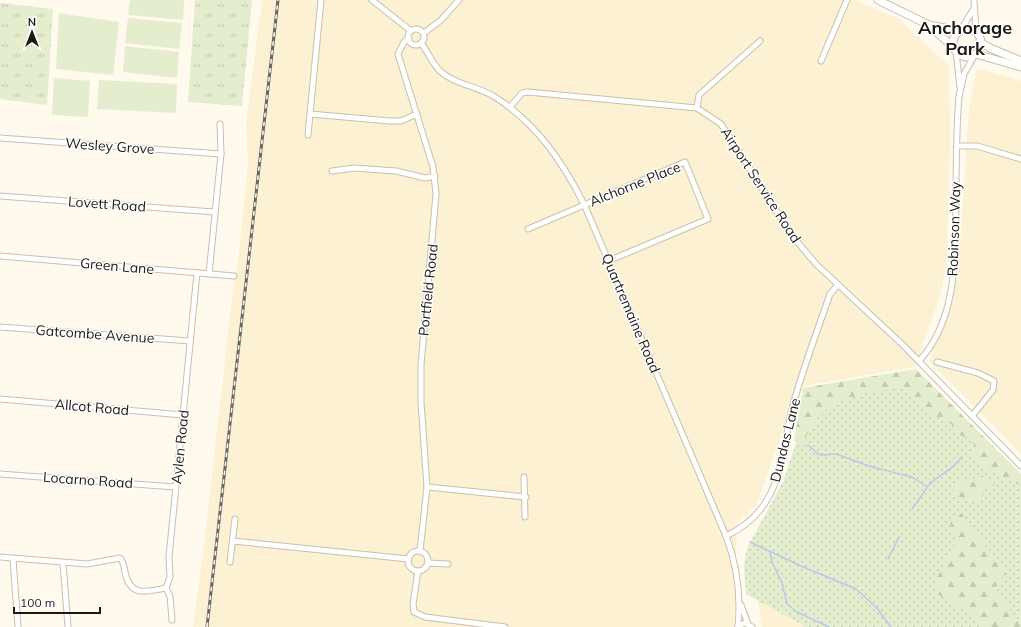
<svg xmlns="http://www.w3.org/2000/svg" width="1021" height="627" font-family="Mulish,sans-serif">
<style>
.built{fill:#fdf1d4}
.grass{fill:url(#grass-dots)}
.forest{fill:url(#forest-firs)}
.park{fill:url(#park-tufts)}
.garden{fill:#e4edce}
.lines{fill:none;stroke-linecap:round;stroke-linejoin:round}
.stream{stroke:#bacaec;stroke-width:1.5}
.street-casing{stroke:#c8c0ab;stroke-width:7}
.secondary-casing{stroke:#c8c0ab;stroke-width:9}
.street{stroke:#fff;stroke-width:5}
.secondary{stroke:#fff;stroke-width:7}
.rail-casing{stroke:#6a675e;stroke-width:3}
.rail{stroke:#fff;stroke-width:1.5;stroke-dasharray:4.5;stroke-linecap:butt}
.labels{text-anchor:middle;stroke-width:3;stroke-linejoin:round;paint-order:stroke}
.street-label{font-size:14px;fill:#1c1912;stroke:#fff}
.district-label{font-size:18px;font-weight:bold;fill:#1c1912;stroke:#fff}
</style>
<defs>
<pattern id="grass-dots" width="8" height="8" patternUnits="userSpaceOnUse"><rect width="8" height="8" fill="#e4edce"/><path d="M2 2h.1M6 6h.1" fill="none" stroke="#c3cbb0" stroke-width="1.8" stroke-linecap="round"/></pattern>
<pattern id="forest-firs" width="22" height="20" patternUnits="userSpaceOnUse"><rect width="22" height="20" fill="#e4edce"/><path d="M5 1l3.5 6h-7zM16 11l3.5 6h-7z" fill="#c3cbb0"/></pattern>
<pattern id="park-tufts" width="24" height="20" patternUnits="userSpaceOnUse"><rect width="24" height="20" fill="#e4edce"/><path d="M3 7l-1-3M5 7V3M7 7l1-3M15 17l-1-3M17 17v-4M19 17l1-3" fill="none" stroke="#c3cbb0"/></pattern>
</defs>
<rect width="100%" height="100%" fill="#fffaed"/>
<g class="built">
<path d="M262,0H856L899,19L949,66L950,138L947,262L940,296L915,367L803,386L797,390L757,504L737,523L734,627H193L203,553L234,281H236L248,164L246,124Z"/>
<path d="M977,68L1021,81V454L929,361L958,276L969,109Z"/>
<path d="M758,601L806,627H762Z"/>
</g>
<path class="grass" d="M920,380L1021,483V627H806L746,594L744,566L747,548L783,482L812,395Z"/>
<g class="forest">
<path d="M916,369L1021,474V486L982,466L970,455L975,448L972,440L957,434L948,419C920,414 920,410 907,387C874,392 834,394 813,424C809,429 806,437 803,443L794,441L803,388Z"/>
<path d="M982,476L994,480V485C983,489 982,495 979,505L968,502L954,494V485L961,478L971,479Z"/>
<path d="M961,513L1006,573L994,589L1018,620L1021,627H983L976,617L936,593L935,581L954,548L955,538L950,522Z"/>
</g>
<g class="park">
<path d="M195,0H252L242,106L188,102Z"/>
<path d="M0,3L53,9L47,105L0,99Z"/>
</g>
<g class="garden">
<path d="M130,0H184L183,20L128,15Z"/>
<path d="M59,13L119,22L113,75L56,69Z"/>
<path d="M128,18L182,23L179,49L125,43Z"/>
<path d="M125,46L179,52L177,78L123,72Z"/>
<path d="M54,78L90,81L88,117L52,115Z"/>
<path d="M99,80L177,84L176,113L97,109Z"/>
</g>
<g class="lines">
<g class="stream">
<path d="M808,445L818,454L822,455L836,454L872,467L912,477L927,487C939,474 952,471 962,457"/>
<path d="M912,509L927,488"/>
<path d="M750,542L801,566L856,589L876,607L891,627"/>
<path d="M770,551L772,562L782,583L787,604L797,612L829,627"/>
<path d="M888,559L899,537"/>
</g>
<defs>
<g id="street">
<path d="M321,0L310,114L390,121H401L417,114"/>
<path d="M372,0L411,31"/>
<path d="M974,0L976,33"/>
<circle cx="416" cy="37" r="8"/>
<path d="M961,30L974,8"/>
<path d="M424,33L441,20L459,0"/>
<path d="M409,39L404,42L398,54L433,167L436,194L421,365V402L427,487L420,551"/>
<path d="M421,43C428,52 432,63 440,71C455,85 478,86 495,97C537,124 562,161 584,204L726,536C737,565 741,595 738,626"/>
<path d="M956,52L960,87"/>
<path d="M821,61L847,0"/>
<path d="M510,107L522,93L528,92L697,108L721,124L794,238L816,264L904,346L1021,466"/>
<path d="M697,108L699,95L760,41"/>
<path d="M308,135L310,114"/>
<path d="M0,138L221,154"/>
<path d="M957,146H977L1021,159"/>
<path d="M332,171L354,168L396,171L425,178L435,176"/>
<path d="M0,196L214,212"/>
<path d="M528,229L685,162L708,219L608,261"/>
<path d="M0,256L234,276"/>
<path d="M209,274L221,154L220,124"/>
<path d="M0,327L190,341"/>
<path d="M919,361C958,319 955,256 956,202C956,167 956,131 959,96L964,74L974,56"/>
<path d="M937,362L978,373L994,381L993,390L972,416"/>
<path d="M0,399L183,415"/>
<path d="M0,474L175,487"/>
<path d="M524,477L525,517"/>
<path d="M427,487L526,497"/>
<path d="M726,536C786,508 779,453 795,398C805,363 818,329 830,294L838,285"/>
<path d="M233,541L409,559"/>
<circle cx="418" cy="561" r="10"/>
<path d="M0,557L87,564L120,558C124,562 124,567 125,572C130,597 145,592 166,588"/>
<path d="M13,559L18,627"/>
<path d="M230,562L235,519"/>
<path d="M63,563L68,627"/>
<path d="M428,563L448,564"/>
<path d="M418,571L413,604L414,612L425,617L505,627"/>
<path d="M741,605L748,624"/>
<path d="M172,620L170,596L166,588L170,577L169,557L197,273"/>
<path d="M738,626L745,623L752,627"/>
</g>
<g id="secondary">
<path d="M878,0L929,25L960,31"/>
<path d="M931,27L953,47"/>
<circle cx="967" cy="43" r="14"/>
<path d="M980,42L990,48L1021,61"/>
<path d="M976,54L1021,67"/>
</g>
</defs>
<use href="#street" class="street-casing"/>
<use href="#secondary" class="secondary-casing"/>
<use href="#street" class="street"/>
<use href="#secondary" class="secondary"/>
<defs>
<path id="rail" d="M207,627L278,0"/>
</defs>
<use href="#rail" class="rail-casing"/>
<use href="#rail" class="rail"/>
</g>
<g class="labels">
<g class="street-label">
<text transform="translate(110 146) rotate(4)" y="5">Wesley Grove</text>
<text transform="translate(635 184) rotate(-22)" y="5">Alchorne Place</text>
<text transform="translate(761 185) rotate(57)" y="5">Airport Service Road</text>
<text transform="translate(107 204) rotate(4)" y="5">Lovett Road</text>
<text transform="translate(954 229) rotate(-88)" y="5">Robinson Way</text>
<text transform="translate(117 266) rotate(5)" y="5">Green Lane</text>
<text transform="translate(428 290) rotate(-84)" y="5">Portfield Road</text>
<text transform="translate(631 313) rotate(67)" y="5">Quartremaine Road</text>
<text transform="translate(95 334) rotate(4)" y="5">Gatcombe Avenue</text>
<text transform="translate(92 407) rotate(5)" y="5">Allcot Road</text>
<text transform="translate(785 440) rotate(-76)" y="5">Dundas Lane</text>
<text transform="translate(180 447) rotate(-84)" y="5">Aylen Road</text>
<text transform="translate(88 480) rotate(4)" y="5">Locarno Road</text>
</g>
<g class="district-label">
<text x="965" y="34">Anchorage<tspan x="965" dy="21">Park</tspan></text>
</g>
</g>
<g transform="translate(32 32)" stroke="#ffffff" stroke-width="3" paint-order="stroke">
<path d="M0-3L7 15L0 10L-7 15Z" fill="#1c1912"/>
<text y="-6" font-size="11" font-weight="bold" text-anchor="middle" fill="#1c1912">N</text>
</g>
<path d="M14 607v6h86v-6" fill="none" stroke="#1c1912" stroke-width="2"/>
<text x="20" y="607" font-size="12" fill="#1c1912" stroke="#ffffff" stroke-width="3" paint-order="stroke">100 m</text>
</svg>
